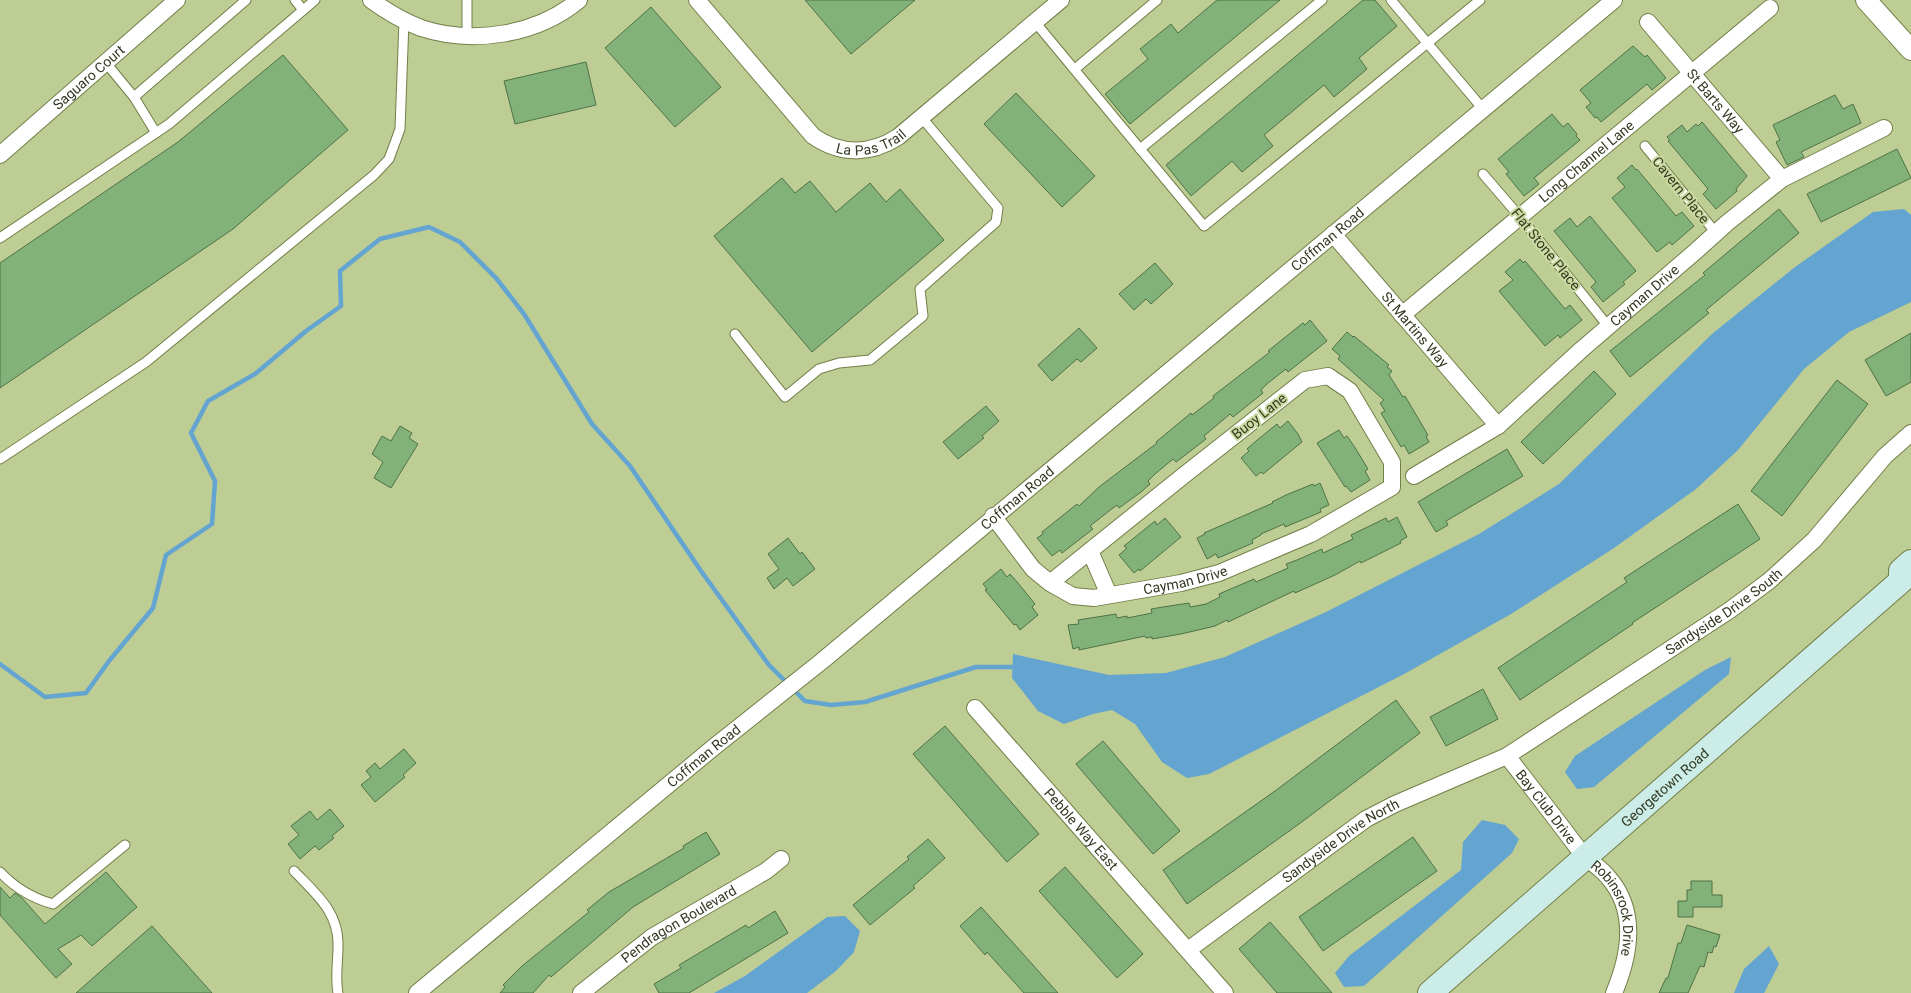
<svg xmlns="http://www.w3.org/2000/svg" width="1911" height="993" font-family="Roboto,sans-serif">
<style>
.water{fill:#63a4d1}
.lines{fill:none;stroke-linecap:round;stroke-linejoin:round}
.stream{stroke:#63a4d1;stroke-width:4.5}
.building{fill:#82b179;stroke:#4e7347}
.service-casing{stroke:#727f49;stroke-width:11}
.minor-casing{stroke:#727f49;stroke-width:18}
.tertiary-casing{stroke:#727f49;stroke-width:22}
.secondary-casing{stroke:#727f49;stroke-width:26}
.service{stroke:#fff;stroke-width:9}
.minor{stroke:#fff;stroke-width:16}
.tertiary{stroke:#fff;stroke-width:20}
.secondary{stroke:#ccece7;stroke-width:24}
.labels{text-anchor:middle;stroke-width:4;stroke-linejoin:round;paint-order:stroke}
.street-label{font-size:14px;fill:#333922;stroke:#cadaa0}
</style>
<rect width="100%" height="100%" fill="#bdcd93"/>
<g class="water">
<path d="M1904,209L1911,215V302L1849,332L1804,369L1738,450L1696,489L1614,548L1511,614L1406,673L1209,774L1187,778L1162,762L1135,724L1112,710L1093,714L1064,724L1038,711L1012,678L1013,654L1109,675L1166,673L1225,657L1326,612L1479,534L1559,484L1712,334L1795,267L1873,212Z"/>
<path d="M1731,657L1729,674L1594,787L1577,789L1565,772L1575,756L1705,670Z"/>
<path d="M1482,820L1505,825L1519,839L1512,853L1364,986L1344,987L1335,973L1349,956L1461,870L1463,842Z"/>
<path d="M845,916L860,931L854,952L836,971L807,993H714L745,976L827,917Z"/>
<path d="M1769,946L1779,964L1764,993H1734L1744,969Z"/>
</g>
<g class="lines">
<g class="stream">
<path d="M0,664L45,697L86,693L109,661L153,608L166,555L212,524L215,481L191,433L208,401L255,374L306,331L341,306L340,271L380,239L429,227L460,242L496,278L524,314L592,424L630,466L701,571L769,665L787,683"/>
<path d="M793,689L805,701L831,705L865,702L976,667H1016"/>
</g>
</g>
<g class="building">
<path d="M805,0H915L851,54Z"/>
<path d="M1217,0H1280L1130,124L1105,94L1148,59L1140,49L1171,24L1178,33Z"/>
<path d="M1363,0H1375L1397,26L1359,58L1367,69L1334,97L1324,85L1264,135L1273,146L1242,172L1232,161L1191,196L1166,165Z"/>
<path d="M651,7L721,87L675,127L605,48Z"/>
<path d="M1633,46L1645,57L1647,55L1666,78L1652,90L1647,84L1601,122L1597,117L1595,118L1586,107L1591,103L1580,90Z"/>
<path d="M283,55L348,130L233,229L0,388V263L178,142Z"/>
<path d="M586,62L596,105L515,124L504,81Z"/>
<path d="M1016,93L1095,176L1062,207L984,124Z"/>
<path d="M1835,95L1843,109L1853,104L1861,123L1801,152L1804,157L1787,165L1776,142L1780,140L1773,125Z"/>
<path d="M1552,114L1563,127L1568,123L1577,134L1576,136L1580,140L1534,178L1539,184L1524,196L1506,174L1509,172L1498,159Z"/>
<path d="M1702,122L1747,176L1736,189L1737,191L1716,209L1703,194L1708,189L1668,141L1670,140L1667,137L1682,125L1687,132L1696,124L1698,126Z"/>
<path d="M1897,149L1911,178L1821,222L1807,194Z"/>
<path d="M1632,165L1636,170L1637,169L1676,216L1682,212L1694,226L1672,245L1670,242L1657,252L1612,198L1625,187L1617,178Z"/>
<path d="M782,178L795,193L810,181L836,212L870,183L886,202L900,189L944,240L812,352L714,236Z"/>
<path d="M1779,209L1799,233L1706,310L1709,313L1630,377L1610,351L1705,275L1703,273Z"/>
<path d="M1590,216L1636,271L1623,282L1625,284L1603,302L1591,287L1596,282L1554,231L1570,218L1577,227Z"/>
<path d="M1520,259L1523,263L1525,261L1565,309L1570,305L1582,320L1560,338L1558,335L1545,346L1499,291L1513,280L1505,272Z"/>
<path d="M1155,263L1173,284L1151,304L1146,299L1134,310L1119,294Z"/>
<path d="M1310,320L1327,341L1288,372L1286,369L1268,383L1261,390L1263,393L1233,417L1230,414L1204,436L1206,439L1197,446L1176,462L1173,459L1155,474L1148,481L1150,484L1141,492L1119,508L1117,505L1109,511L1090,526L1093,529L1062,553L1060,550L1052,556L1037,538L1043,534L1042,532L1077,504L1079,506L1099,487L1157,443L1156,442L1191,413L1192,415L1214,398L1213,396L1270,352L1268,351L1303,323L1305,325Z"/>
<path d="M1079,328L1097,348L1081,362L1077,359L1052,381L1038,365Z"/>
<path d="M1347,332L1353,337L1354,336L1389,365L1387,367L1392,371L1389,375L1403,397L1405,396L1428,435L1426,436L1429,442L1409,454L1404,445L1401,447L1381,413L1385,411L1380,403L1384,400L1338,359L1340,356L1332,349Z"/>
<path d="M1911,333V382L1886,396L1865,360Z"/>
<path d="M1594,371L1616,394L1543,464L1521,442Z"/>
<path d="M1837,380L1868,404L1782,516L1751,491Z"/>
<path d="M986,406L999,421L982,436L984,438L958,459L943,442Z"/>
<path d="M1288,421L1298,434L1302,442L1263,474L1261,472L1256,476L1241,458L1249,451L1247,449L1256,441L1277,424L1280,428Z"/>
<path d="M400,426L412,433L409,438L418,444L391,488L374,478L383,462L372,454L382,436L391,441Z"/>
<path d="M1339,430L1344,438L1347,436L1354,446L1368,469L1365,471L1370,480L1351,492L1346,486L1345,487L1317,443Z"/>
<path d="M1507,449L1523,476L1446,521L1448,525L1436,532L1418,502Z"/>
<path d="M1320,483L1329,505L1320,509L1321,512L1285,527L1284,524L1261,534V535L1252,540L1253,543L1218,558L1216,554L1207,559L1197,538L1205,534L1204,533L1273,503L1272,502L1286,495L1313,484L1314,486Z"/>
<path d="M1738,504L1760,539L1632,623L1633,624L1520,700L1498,668L1627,582L1624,578Z"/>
<path d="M1397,517L1407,537L1400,541L1401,543L1361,563L1360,561L1335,575L1295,593L1294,591L1228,622L1227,620L1215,626L1181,634L1152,639V637L1146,638L1145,636L1079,650V647L1073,649L1068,625L1079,624L1078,620L1116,614L1117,618L1127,616V618L1152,613L1151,609L1163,607L1189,603L1190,607L1206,604L1220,597L1219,594L1254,579L1256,582L1288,568L1286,564L1297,560L1322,549L1323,553L1353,539L1351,535L1386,518L1388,522Z"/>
<path d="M1165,518L1181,537L1140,571L1139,569L1134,573L1119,555L1127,548L1124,546L1134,538L1155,521L1157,525Z"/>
<path d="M788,538L800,554L802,552L815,569L793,586L787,578L774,589L767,578L779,569L768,554Z"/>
<path d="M1001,569L1007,577L1010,574L1018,583L1035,604L1032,607L1038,615L1020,630L1016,624L1014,625L985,590L987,589L983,584Z"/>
<path d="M1483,689L1498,719L1446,746L1430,717Z"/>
<path d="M1396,700L1420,733L1299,824L1187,904L1163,870L1275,791Z"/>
<path d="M945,726L1039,834L1007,862L913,754Z"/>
<path d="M1103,741L1180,831L1153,854L1076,764Z"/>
<path d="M404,749L416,763L403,775L405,777L375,802L361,785L371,777L366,771L375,763L380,769Z"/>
<path d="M330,809L344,826L332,836L334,838L319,850L315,846L300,859L288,844L299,835L291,826L310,811L317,820Z"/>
<path d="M706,832L720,854L633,907L551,977L549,975L533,993H500L505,987L503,985L522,966L589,912L587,910L609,892L684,848L683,846Z"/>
<path d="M1413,837L1437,871L1323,951L1299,917Z"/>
<path d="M928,839L945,858L913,886L915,888L870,925L853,905L909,859L907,857Z"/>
<path d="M1065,867L1143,954L1117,978L1039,891Z"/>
<path d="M106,872L137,907L92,946L81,935L58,949L72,964L56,978L0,915V887L10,898L15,893L22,898L45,924Z"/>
<path d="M1691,881H1712V895H1722V907H1693V917H1678V901H1687V890H1691Z"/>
<path d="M981,907L1058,993H1024L987,952L985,955L960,926Z"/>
<path d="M775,911L788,933L689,993H659L654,984L681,968L679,965L746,925L748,928Z"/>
<path d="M1270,922L1302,958L1332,993H1277L1239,949Z"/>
<path d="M1687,925L1720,935L1716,947L1714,946L1712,953L1708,952L1704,967L1700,966L1688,993H1659L1666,978H1668L1678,943H1681Z"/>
<path d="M152,926L212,993H76Z"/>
</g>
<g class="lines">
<defs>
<g id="service">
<path d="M295,0L303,10"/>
<path d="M1391,0L1483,109"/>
<path d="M1035,22L1204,226L1480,0"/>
<path d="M467,35V0"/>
<path d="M106,63L134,97"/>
<path d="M1075,69L1157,0"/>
<path d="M156,133L134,97L246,0"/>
<path d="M1645,146L1716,233"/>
<path d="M1140,149L1322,0"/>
<path d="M1483,174L1520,217L1608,326"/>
<path d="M0,238L169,124L315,0"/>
<path d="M735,334L785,397L819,369L839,363L870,360L923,316L920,289L996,222L998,208L922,118"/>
<path d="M0,459L146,362L374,175L389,159L400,129L404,20"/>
<path d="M294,871C316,894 339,912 338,946C338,962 335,977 338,993"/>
<path d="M0,872C15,888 32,898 53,904L125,845"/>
</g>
<g id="minor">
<path d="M371,0C386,11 403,21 421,28C473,45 537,35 579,0"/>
<path id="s1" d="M697,0L813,136C840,155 870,155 898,137L1061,0"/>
<path id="s2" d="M1648,22L1782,179"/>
<path id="s3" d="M0,155L177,0"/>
<path id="s4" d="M1333,234L1498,426"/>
<path id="s5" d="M1402,315L1770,8"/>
<path id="s6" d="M1414,476L1498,426L1581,350L1696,251L1727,223L1782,179L1884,128"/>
<path id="s7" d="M993,516L1033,569L1050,583L1073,596L1094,598L1181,583L1219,573L1311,534L1392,487V462L1350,391L1328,376L1305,380L1183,476L1050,583"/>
<path d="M1090,551L1109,595"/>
<path id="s8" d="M975,708L1225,993"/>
<path id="s9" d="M1507,756C1532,788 1556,819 1580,851C1588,861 1600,867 1608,877C1638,911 1630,955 1614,993"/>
<path id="s10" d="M1188,950L1366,819L1395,804L1507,756L1730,610L1769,581L1814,540L1885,456L1911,433"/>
<path id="s11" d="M417,993L714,747L822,661L1614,0"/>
<path id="s12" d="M581,993L652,937L766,871L781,859"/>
</g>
<path id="tertiary" d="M1866,0L1911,50"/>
<g id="secondary">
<path id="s13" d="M1430,993L1901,581V571L1911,562"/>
</g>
</defs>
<use href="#service" class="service-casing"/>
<use href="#minor" class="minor-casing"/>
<use href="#tertiary" class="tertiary-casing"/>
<use href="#secondary" class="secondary-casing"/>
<use href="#service" class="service"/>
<use href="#minor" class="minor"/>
<use href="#tertiary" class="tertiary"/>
<use href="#secondary" class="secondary"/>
</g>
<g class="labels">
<g class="street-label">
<text dy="5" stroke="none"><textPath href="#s3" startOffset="118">Saguaro Court</textPath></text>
<text dy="5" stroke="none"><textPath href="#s2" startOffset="104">St Barts Way</textPath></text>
<text dy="5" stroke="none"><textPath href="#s1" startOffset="241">La Pas Trail</textPath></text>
<text dy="5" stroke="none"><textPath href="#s5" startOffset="240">Long Channel Lane</textPath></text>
<text transform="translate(1681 190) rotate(51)" y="5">Cavern Place</text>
<text dy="5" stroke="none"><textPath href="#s11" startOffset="1182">Coffman Road</textPath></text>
<text transform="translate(1546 249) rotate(51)" y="5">Flat Stone Place</text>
<text dy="5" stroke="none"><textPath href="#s6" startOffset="294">Cayman Drive</textPath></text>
<text dy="5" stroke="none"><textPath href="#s4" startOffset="126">St Martins Way</textPath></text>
<text transform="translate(1259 416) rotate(-38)" y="5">Buoy Lane</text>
<text dy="5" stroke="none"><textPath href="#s11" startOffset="778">Coffman Road</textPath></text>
<text dy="5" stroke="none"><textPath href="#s7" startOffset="229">Cayman Drive</textPath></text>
<text dy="5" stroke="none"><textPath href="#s10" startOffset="636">Sandyside Drive South</textPath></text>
<text dy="5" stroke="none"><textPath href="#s11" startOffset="372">Coffman Road</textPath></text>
<text dy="5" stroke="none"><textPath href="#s13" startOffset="312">Georgetown Road</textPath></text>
<text dy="5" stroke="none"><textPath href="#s9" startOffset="64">Bay Club Drive</textPath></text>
<text dy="5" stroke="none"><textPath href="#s8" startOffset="161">Pebble Way East</textPath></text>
<text dy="5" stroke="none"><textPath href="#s10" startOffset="188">Sandyside Drive North</textPath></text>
<text dy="5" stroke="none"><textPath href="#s9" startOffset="190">Robinsrock Drive</textPath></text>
<text dy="5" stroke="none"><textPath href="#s12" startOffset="120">Pendragon Boulevard</textPath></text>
</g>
</g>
</svg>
